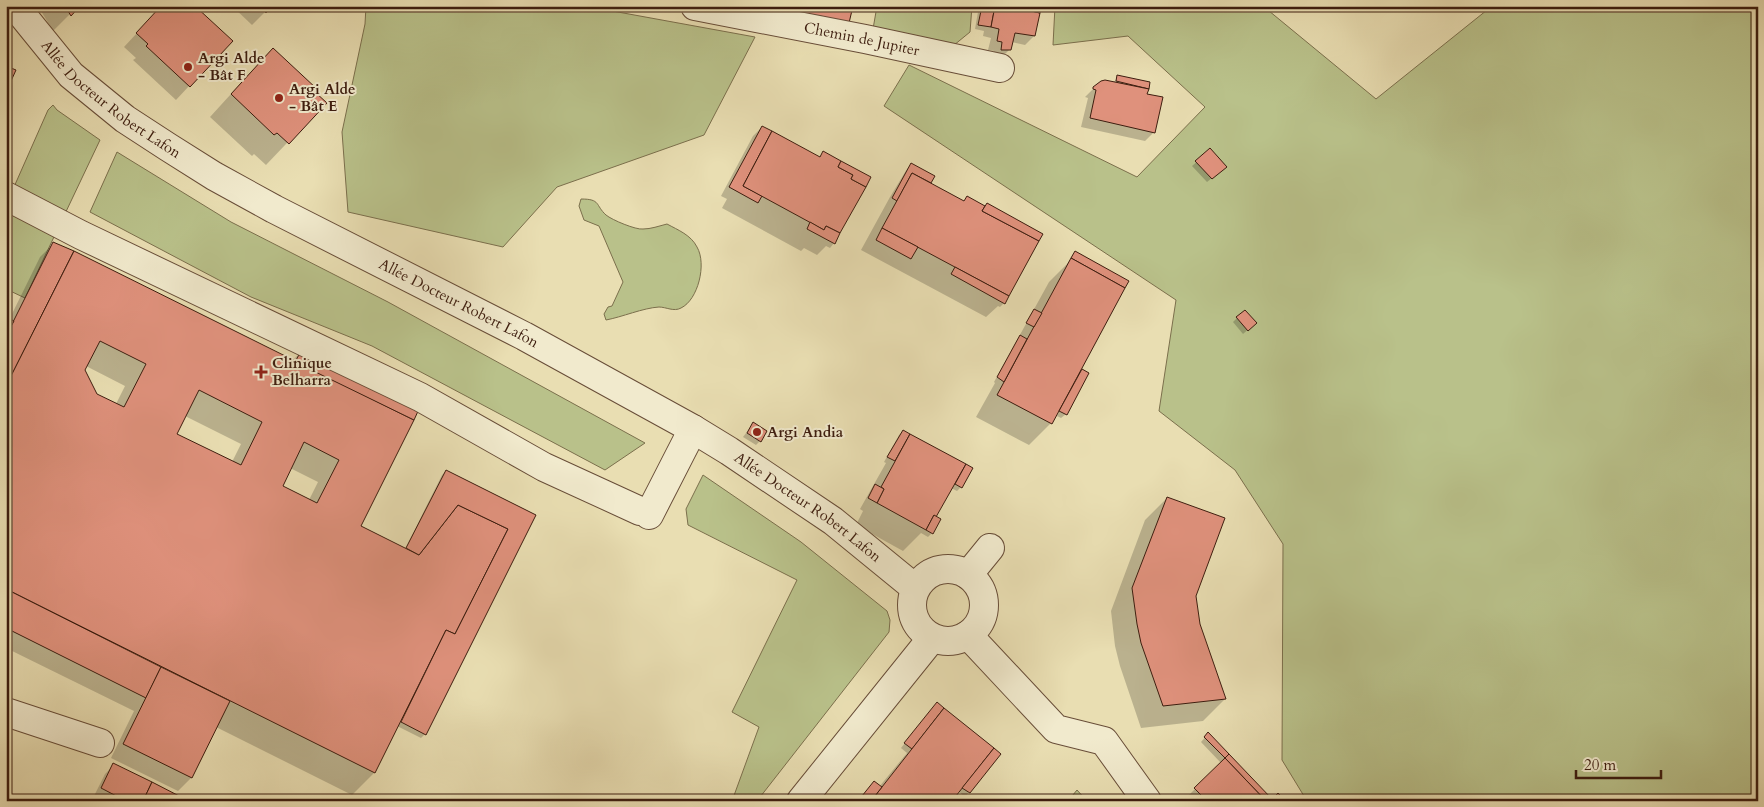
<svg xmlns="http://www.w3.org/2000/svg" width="1764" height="807" font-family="Cardo,serif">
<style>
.green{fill:#b9c18a;stroke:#7b6f4c}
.shadow{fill:#0003;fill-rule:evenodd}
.building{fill:#df917c;stroke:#3d1d0f;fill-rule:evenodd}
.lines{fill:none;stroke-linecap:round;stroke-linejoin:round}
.minor-casing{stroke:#684d38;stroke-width:30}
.minor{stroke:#f1eacd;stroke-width:28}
.poi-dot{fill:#8f2418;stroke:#f1eacd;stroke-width:2}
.labels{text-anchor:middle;stroke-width:4;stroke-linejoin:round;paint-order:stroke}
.street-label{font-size:15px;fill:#3d1d0f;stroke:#f1eacd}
.poi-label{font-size:15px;font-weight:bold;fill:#3d1d0f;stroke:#f1eacd;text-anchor:start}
</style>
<rect width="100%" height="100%" fill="#e9deb2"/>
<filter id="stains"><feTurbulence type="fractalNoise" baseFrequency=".004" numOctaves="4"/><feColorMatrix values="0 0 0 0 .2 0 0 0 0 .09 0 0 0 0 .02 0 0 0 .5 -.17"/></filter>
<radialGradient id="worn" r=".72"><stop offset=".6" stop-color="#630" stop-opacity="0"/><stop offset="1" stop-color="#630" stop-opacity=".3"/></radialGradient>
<g class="green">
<path d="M366,6H585L755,37L704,135L557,187L503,247L348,212L342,132L365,24Z"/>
<path d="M877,6H972L970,32L948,50L873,29Z"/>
<path d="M1055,6H1096V9L1120,6H1263L1376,99L1487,10L1489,6H1758V801H1307L1282,760L1283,544L1235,470L1159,411L1176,300L884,106L909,65L1137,177L1205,107L1128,36L1053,45Z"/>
<path d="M53,105L57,110L100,140L25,298L6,289V205L48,110Z"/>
<path d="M117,152L231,222L388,302L645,443L605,470L372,346L251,297L90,212Z"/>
<path d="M581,199C601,199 595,205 606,215C612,220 636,230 643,229C651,229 659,226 667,224C678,230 691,235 697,247C707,264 698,300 681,308C674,312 666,307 659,307C643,308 622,317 606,320L604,314L608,307L612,306L623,282L599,226L584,220L579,206Z"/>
<path d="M703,475L801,542L887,611L890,620L889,632L757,801H732L759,727L732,712L797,580L688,525L686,509Z"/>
<path d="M1077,790L1087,801H1068Z"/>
</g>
<g class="shadow">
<path d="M38,6H78L53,31Z"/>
<path d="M162,6L231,41L176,100L133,60L136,58L124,47Z"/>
<path d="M232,6H271L252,25Z"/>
<path d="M979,6H1034V36L1025,45L1012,42L1010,49L1001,58L992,59L994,51L988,50L991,38L983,36L984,31L975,29Z"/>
<path d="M251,72L314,92L325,103L266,165L254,154L252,156L210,117Z"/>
<path d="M1118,77L1148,83L1146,95L1154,132L1145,141L1081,127L1088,98L1085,97L1094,88L1113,83Z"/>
<path d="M762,127L818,158L823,153L834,243L830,248L826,246L817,255L804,248L801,251L722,208L727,199L721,196L753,136Z"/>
<path d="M1210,150L1221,171L1207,182L1192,166Z"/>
<path d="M911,164L933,176L929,184L963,202L967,198L985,207L1004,303L1000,307L998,306L986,317L861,250L890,197L907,169Z"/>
<path d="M53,244L292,361L301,352L417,410L359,526L405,549L442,475L446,471L534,516L425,734L421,738L397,726L374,773L352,795L216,727L191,778L178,791L111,758L134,711L6,648V319L9,320L40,257ZM86,366L125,386L116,404L96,395L84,370ZM185,416L241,444L232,462L176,434ZM290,468L318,482L309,500L281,487Z"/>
<path d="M1075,253L1080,369L1087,373L1066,414L1061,418L1057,416L1080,373H1078L1051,423L1029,445L976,417L995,383L994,382L1049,282L1067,264Z"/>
<path d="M1244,311L1251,327L1243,334L1233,322Z"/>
<path d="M753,424L760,441L756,445L743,437Z"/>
<path d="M903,431L971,468L961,487L957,491L951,488L935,517L932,533L928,537L921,533L903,551L856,525L863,511L860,509L886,463L884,462L899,435Z"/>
<path d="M1167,498L1194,596L1198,624L1225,699L1203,721L1141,728L1120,666L1115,646L1111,611L1145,520Z"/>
<path d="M933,708L1000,754L965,797L958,791L879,787L907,753L901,748Z"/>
<path d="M1208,734L1268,801H1183L1221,763L1201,742Z"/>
<path d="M114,765L180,801H99L93,798L105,774Z"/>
</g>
<g class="building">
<path d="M65,6H80L71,16Z"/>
<path d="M161,6H195L233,41L190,87L146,46L148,44L136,33Z"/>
<path d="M259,6H272L266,13Z"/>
<path d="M773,6H853L849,23L820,16L819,20L773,8Z"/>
<path d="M982,6H995L991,27L978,25Z"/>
<path d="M995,6H1009L1040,13L1035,36L1015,33L1011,50H1001L1002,42L997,41L999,29L991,27Z"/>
<path d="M1009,6H1040L1042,7L1040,13Z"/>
<path d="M273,48L317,89L315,92L327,103L289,144L277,133L274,135L231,94Z"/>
<path d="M6,66L16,70L6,92Z"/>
<path d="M1117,75L1150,82L1149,89L1116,81Z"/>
<path d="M1105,80L1149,89L1147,94L1163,97L1155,133L1090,118L1096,90L1093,89V87L1101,81Z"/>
<path d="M762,126L772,131L743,186L762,196L758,203L729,187Z"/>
<path d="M772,131L820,157L823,151L841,161L838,167L853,175L851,179L866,187L840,233L826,226L824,230L743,186Z"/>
<path d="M1210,148L1227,167L1212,179L1195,161Z"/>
<path d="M841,161L871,177L866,187L851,179L853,175L838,167Z"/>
<path d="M911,163L935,176L931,183L912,173L897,201L892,198Z"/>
<path d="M912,173L964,201L967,196L985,206L982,211L1039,241L1009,296L882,228Z"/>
<path d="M987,203L1043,234L1039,241L982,211Z"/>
<path d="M810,222L824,230L826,226L840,233L835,244L807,229Z"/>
<path d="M882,228L918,247L911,259L876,240Z"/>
<path d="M53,242L74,251L6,386V331L8,332Z"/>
<path d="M74,251L414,420L361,526L419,555L458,505L508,529L455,634L446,630L375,773L6,589V418L9,413L6,411V386ZM100,341L146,364L124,407L97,394L85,370ZM199,390L262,422L241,465L177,434ZM304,442L339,460L317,503L283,486Z"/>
<path d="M1075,251L1129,281L1125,288L1071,258Z"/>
<path d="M1071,258L1125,288L1052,424L997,395Z"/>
<path d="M955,267L1009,296L1005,304L951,274Z"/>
<path d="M1034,309L1042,313L1034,327L1026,323Z"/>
<path d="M1245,310L1257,323L1248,331L1236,317Z"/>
<path d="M6,317L14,321L8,332L6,331Z"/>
<path d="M1020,335L1027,339L1004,382L997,377Z"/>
<path d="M301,351L419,409L414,420L295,362Z"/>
<path d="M1082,369L1089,373L1067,415L1059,411Z"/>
<path d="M753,422L767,431L761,442L747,433Z"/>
<path d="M903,430L910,434L895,461L887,457Z"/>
<path d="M910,434L966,464L936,517L934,515L926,530L877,503L884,489L881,487Z"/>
<path d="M966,464L973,468L962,488L955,484Z"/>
<path d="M446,470L536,515L426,735L401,722L446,630L455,634L508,529L458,505L419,555L406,548Z"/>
<path d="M875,484L884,489L877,503L868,498Z"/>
<path d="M1167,497L1225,518L1196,596L1200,624L1226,699L1163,706L1141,643L1137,624L1132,588Z"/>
<path d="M934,515L941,519L933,534L926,530Z"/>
<path d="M6,589L161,667L146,698L6,628Z"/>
<path d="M161,667L230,701L192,778L123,744Z"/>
<path d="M937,702L944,708L912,749L904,743Z"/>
<path d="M944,708L994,748L952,801H871Z"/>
<path d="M1208,732L1229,754L1225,758L1204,737Z"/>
<path d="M994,748L1001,754L970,793L962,788Z"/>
<path d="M1229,754L1272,799L1270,801H1266L1225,758Z"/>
<path d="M1225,758L1266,801H1207L1194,788Z"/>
<path d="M113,763L152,782L143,801H126L101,788Z"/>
<path d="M874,781L882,787L871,801H858Z"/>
<path d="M152,782L183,798L181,801H143Z"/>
<path d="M1278,793L1286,801H1270Z"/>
</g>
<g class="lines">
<defs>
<g id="minor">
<path id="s1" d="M15,6L71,75L125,119L168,147L214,176L274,209L524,336L693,429L729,451L833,521L915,588"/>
<path id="s2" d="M695,6L865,39L1000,68"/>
<path d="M6,196L81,235L420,397L544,467L640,511"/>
<path d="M649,515L693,429"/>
<circle cx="948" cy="605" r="36"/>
<path d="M968,575L990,548"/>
<path d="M968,635L1056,729L1104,741L1147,801"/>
<path d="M6,712L100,743"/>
<path d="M801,801L932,638"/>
</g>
</defs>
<use href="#minor" class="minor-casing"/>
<use href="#minor" class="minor"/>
</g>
<g class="poi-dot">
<circle cx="188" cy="67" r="5"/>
<circle cx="279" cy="98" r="5"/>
<path d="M258.5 364.5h5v5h5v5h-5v5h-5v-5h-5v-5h5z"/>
<circle cx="757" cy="432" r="5"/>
</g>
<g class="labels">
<g class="street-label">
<text dy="5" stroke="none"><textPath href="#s2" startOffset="170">Chemin de Jupiter</textPath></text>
<text dy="5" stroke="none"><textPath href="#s1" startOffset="135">Allée Docteur Robert Lafon</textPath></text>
<text dy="5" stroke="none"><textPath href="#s1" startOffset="540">Allée Docteur Robert Lafon</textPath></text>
<text dy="5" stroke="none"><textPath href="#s1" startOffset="945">Allée Docteur Robert Lafon</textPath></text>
</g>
<g class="poi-label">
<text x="198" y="63">Argi Alde<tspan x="198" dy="17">- Bât F</tspan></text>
<text x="289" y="94">Argi Alde<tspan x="289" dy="17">- Bât E</tspan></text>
<text x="272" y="368">Clinique<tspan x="272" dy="17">Belharra</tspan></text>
<text x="767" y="437">Argi Andia</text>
</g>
</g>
<rect width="1764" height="807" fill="none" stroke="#e9deb2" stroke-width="25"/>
<rect x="8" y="8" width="1749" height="792" fill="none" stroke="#3d1d0f" stroke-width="2.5"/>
<rect x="12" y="12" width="1739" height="782" fill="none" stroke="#3d1d0f"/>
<path d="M1576 770v8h85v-8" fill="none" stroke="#3d1d0f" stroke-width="2.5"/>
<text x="1584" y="770" font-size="15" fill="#3d1d0f" stroke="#f1eacd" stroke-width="4" paint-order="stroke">20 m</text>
<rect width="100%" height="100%" filter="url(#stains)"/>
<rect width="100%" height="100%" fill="url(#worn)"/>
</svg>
